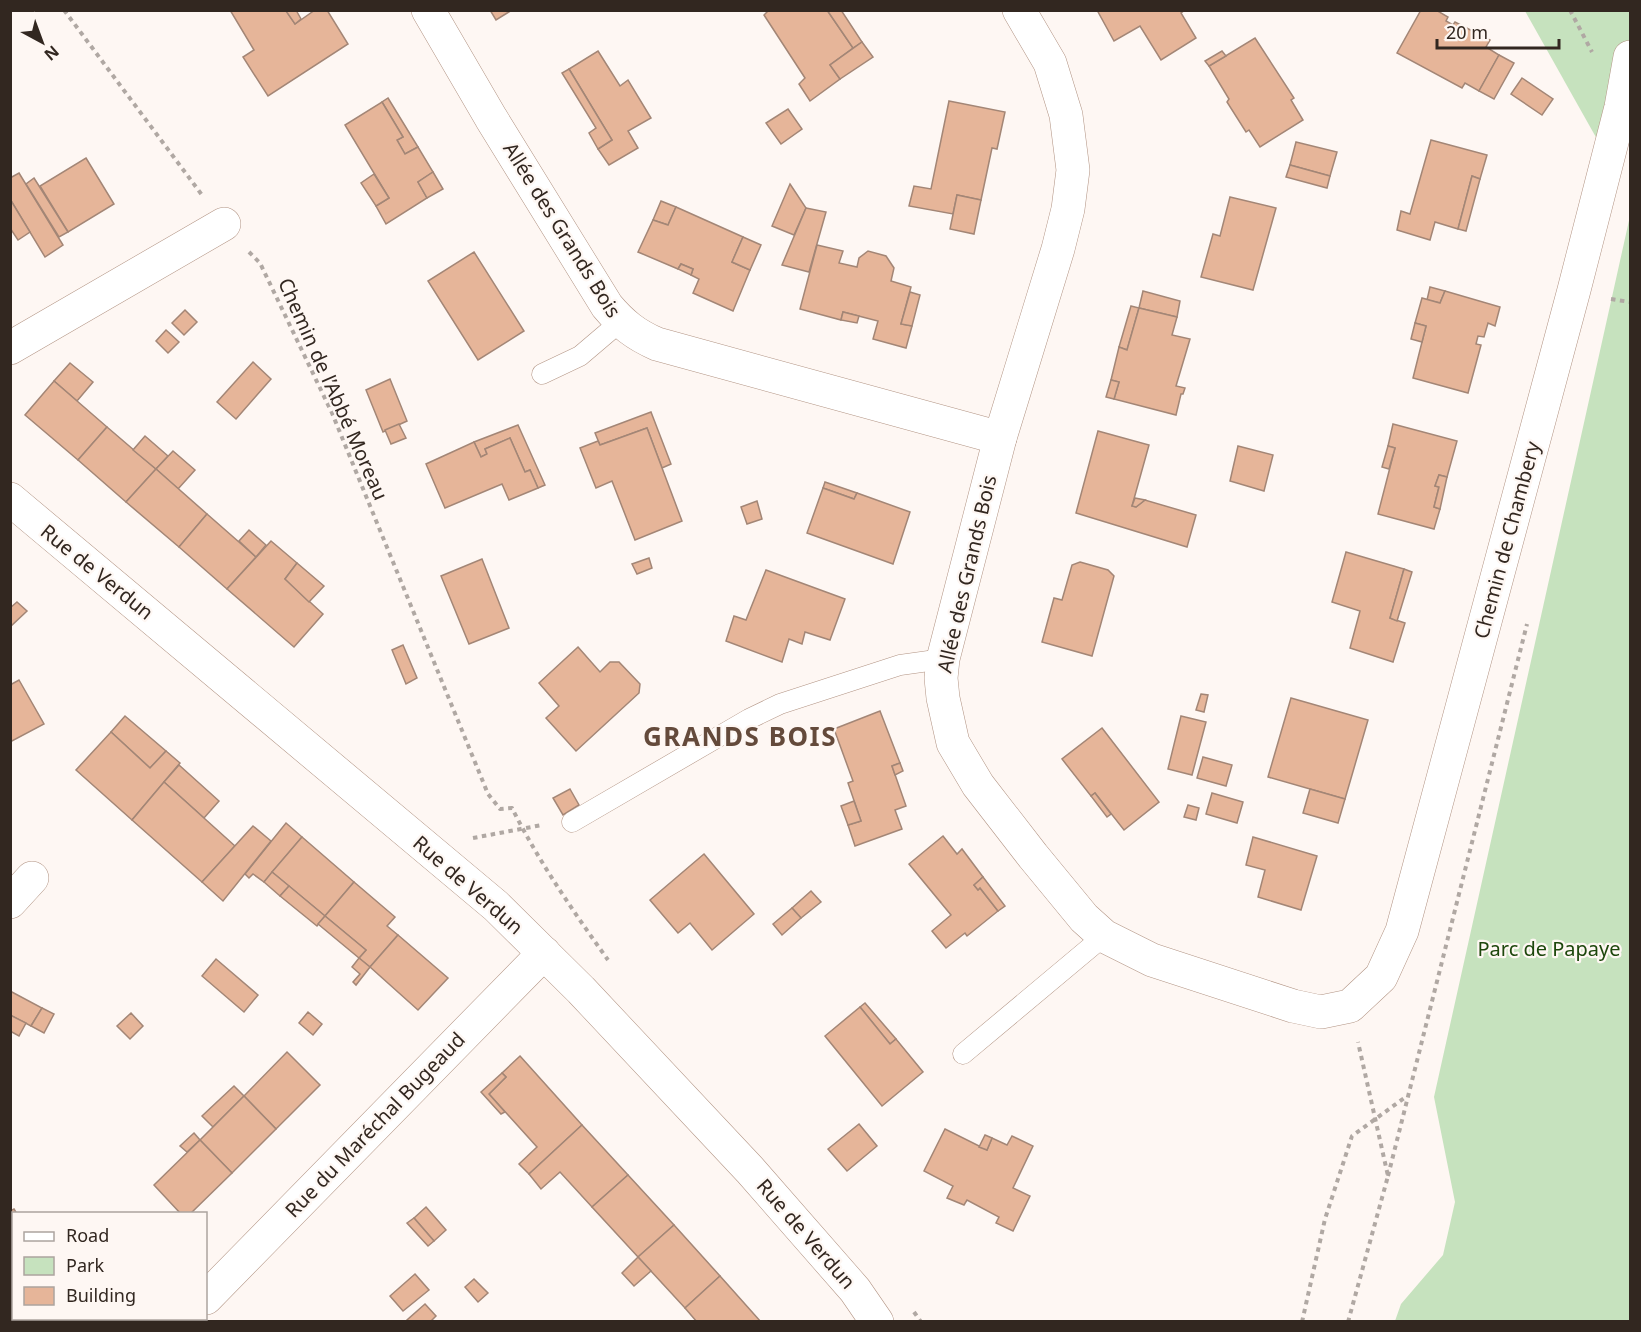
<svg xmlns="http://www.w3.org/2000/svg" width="1641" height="1332" font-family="'Noto Sans',sans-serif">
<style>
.green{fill:#c6e2be}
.building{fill:#e6b599;stroke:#a38676;stroke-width:1.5}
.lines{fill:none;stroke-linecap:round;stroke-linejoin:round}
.lane-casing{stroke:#b29484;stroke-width:21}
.street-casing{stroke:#b29484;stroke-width:34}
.path{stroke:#b0a8a3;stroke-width:4;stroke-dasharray:4.5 4.5;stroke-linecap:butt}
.lane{stroke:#fff;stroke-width:20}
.street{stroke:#fff;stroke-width:33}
.labels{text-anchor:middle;stroke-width:4.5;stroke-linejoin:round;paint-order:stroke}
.street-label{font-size:20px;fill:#322720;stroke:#fef7f3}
.park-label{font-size:20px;fill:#1d470c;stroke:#fef7f3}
.district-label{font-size:26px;font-weight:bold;letter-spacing:1.5px;fill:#644a3b;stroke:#fef7f3}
</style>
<rect width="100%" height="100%" fill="#fef7f3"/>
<g class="green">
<path d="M1525,11H1630V144L1602,148Z"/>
<path d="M1630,216V1321H1395L1401,1304L1443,1255L1455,1202L1434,1097Z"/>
</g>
<g class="building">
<path d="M230,10H286L295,24L315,10H327L348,44L268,96L243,57L254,50Z"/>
<path d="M296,10L301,19L295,24L286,11Z"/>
<path d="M490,10H512L496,20Z"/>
<path d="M769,10H827L853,48L830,65L840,79L810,101L799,84L805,78L764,15Z"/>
<path d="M827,10H841L862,42L853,48Z"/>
<path d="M1097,10H1185L1181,13L1196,38L1161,60L1140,26L1114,41Z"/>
<path d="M1421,10H1436L1448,17L1446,21L1453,25L1455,22L1490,40L1486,47L1499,55L1479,91L1465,83L1462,88L1397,53Z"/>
<path d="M1255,38L1294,98L1291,100L1303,120L1260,147L1249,130L1246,132L1227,102L1229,99L1209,66Z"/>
<path d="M862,42L873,57L840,79L830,65Z"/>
<path d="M598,51L620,86L628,80L651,118L628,131L638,148L609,165L598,149L612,140L569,69Z"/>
<path d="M1222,51L1226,56L1209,66L1205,61Z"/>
<path d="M1499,55L1514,63L1494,99L1479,91Z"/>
<path d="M569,69L612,140L598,149L589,133L596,128L562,73Z"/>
<path d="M1522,78L1553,99L1542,115L1511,94Z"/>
<path d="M388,98L418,147L405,154L397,140L403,137L382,102Z"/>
<path d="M949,101L1005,112L997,149L992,148L981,200L957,195L953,214L909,206L914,186L931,189Z"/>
<path d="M382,102L403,137L397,140L405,154L418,147L433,172L418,182L427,198L386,224L376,206L389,198L345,125Z"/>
<path d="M788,109L802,129L781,144L766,123Z"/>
<path d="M1431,140L1487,155L1480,179L1472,176L1458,229L1435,222L1430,240L1397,230L1401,211L1410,214Z"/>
<path d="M1296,142L1337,152L1330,176L1290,165Z"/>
<path d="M86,158L114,204L68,232L40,186Z"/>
<path d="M1290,165L1330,176L1327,188L1286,177Z"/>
<path d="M433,172L443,189L427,198L418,182Z"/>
<path d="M19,173L63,245L45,257L10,199V178Z"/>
<path d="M374,174L389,198L376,206L361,183Z"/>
<path d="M1472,176L1480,179L1466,231L1458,229Z"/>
<path d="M34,178L68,232L59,237L26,184Z"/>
<path d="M790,184L806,208L794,235L772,226Z"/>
<path d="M957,195L981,200L974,234L950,229Z"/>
<path d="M1230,197L1276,208L1253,290L1201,277L1213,234L1220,236Z"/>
<path d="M10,199L30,232L18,240L10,228Z"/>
<path d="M661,201L676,207L668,225L653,220Z"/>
<path d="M676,207L743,237L732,262L750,270L733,311L693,293L699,279L691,275L693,269L681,264L678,269L638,252L653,220L668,225Z"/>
<path d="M806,208L826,212L809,272L782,265Z"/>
<path d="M743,237L761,245L750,270L732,262Z"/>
<path d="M817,245L843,251L839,263L857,267L859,258L868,251L886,256L894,268L891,281L911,287L901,324L912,326L906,348L873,339L878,321L843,312L841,320L800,309Z"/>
<path d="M474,252L524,331L478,360L428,281Z"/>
<path d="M681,264L693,269L691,275L678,269Z"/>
<path d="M1430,287L1445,291L1440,303L1427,300Z"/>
<path d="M1143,291L1180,301L1177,317L1139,308Z"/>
<path d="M1445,291L1500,307L1495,326L1488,323L1484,337L1478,336L1476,344L1481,345L1468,393L1413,378L1426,326L1415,323L1422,298L1440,303Z"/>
<path d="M910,292L920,295L912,326L901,324Z"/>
<path d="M1131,306L1139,308L1127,350L1119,347Z"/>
<path d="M1139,308L1177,317L1172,335L1190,339L1176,386L1185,388L1183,394H1181L1176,415L1114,399L1119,382L1111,380L1119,347L1127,350Z"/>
<path d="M185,310L197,322L184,335L172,323Z"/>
<path d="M843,312L859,316L857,323L841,320Z"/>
<path d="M1415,323L1426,326L1422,342L1411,339Z"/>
<path d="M166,330L179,342L168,353L156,341Z"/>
<path d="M253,362L271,379L236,419L217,402Z"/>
<path d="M70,363L93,382L77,401L54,381Z"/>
<path d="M390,379L407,421L383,432L366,390Z"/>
<path d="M1111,380L1119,382L1114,399L1106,397Z"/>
<path d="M54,381L107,427L78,460L25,415Z"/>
<path d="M651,412L671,464L662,468L647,428L600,445L595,433Z"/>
<path d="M399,424L406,438L391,444L385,430Z"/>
<path d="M1393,424L1457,441L1447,477L1439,475L1435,486L1439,487L1434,507L1440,509L1434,529L1378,514L1395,448L1388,446Z"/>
<path d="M518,425L545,485L538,488L530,470L525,472L510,438L485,449L487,454L481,457L474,442Z"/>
<path d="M107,427L156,469L126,502L78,460Z"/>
<path d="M647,428L682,521L635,540L612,481L596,488L580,448L598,441L600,445Z"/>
<path d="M1098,431L1149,445L1132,506L1136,507L1145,500L1196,515L1187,547L1076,513Z"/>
<path d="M145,436L168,456L156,469L133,450Z"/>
<path d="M510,438L525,472L530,470L538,488L509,500L502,484L445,508L426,464L474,442L481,457L487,454L485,449Z"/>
<path d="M1238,446L1273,455L1264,491L1230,481Z"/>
<path d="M1388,446L1395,448L1389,469L1382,467Z"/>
<path d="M173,451L195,470L178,489L156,469Z"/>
<path d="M156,469L207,514L179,547L126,502Z"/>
<path d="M1439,475L1447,477L1440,509L1434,507L1439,487L1435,486Z"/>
<path d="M825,482L857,493L854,499L823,488Z"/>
<path d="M823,488L854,499L857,493L910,512L893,564L807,533Z"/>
<path d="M1135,498L1145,500L1136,507L1132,506Z"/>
<path d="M757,501L762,519L747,524L741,507Z"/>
<path d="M207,514L256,557L227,589L179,547Z"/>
<path d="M249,530L266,545L256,557L239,541Z"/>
<path d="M271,541L297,563L285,579L323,614L294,647L227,589Z"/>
<path d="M1346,552L1404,569L1390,618L1405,623L1393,662L1350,648L1360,611L1332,602Z"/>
<path d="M649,558L652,568L637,574L632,564Z"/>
<path d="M482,559L509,628L469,644L441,576Z"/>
<path d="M1080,562L1108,570L1114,576L1092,656L1042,642L1054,598L1062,600L1072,565Z"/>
<path d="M297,563L324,586L309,602L285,579Z"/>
<path d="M1404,569L1412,572L1397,621L1390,618Z"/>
<path d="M766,570L845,599L830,640L805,632L802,644L789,639L782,662L726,641L734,616L746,620Z"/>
<path d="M17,602L27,611L11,626L10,608Z"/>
<path d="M403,645L417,678L406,684L392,650Z"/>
<path d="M578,647L600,672L610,662H619L640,684L639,693L576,751L546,718L559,706L539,683Z"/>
<path d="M19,680L44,724L10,742V685Z"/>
<path d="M1201,694L1208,695L1204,712L1196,710Z"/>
<path d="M1291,698L1368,720L1345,799L1268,777Z"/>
<path d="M880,711L900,763L892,766L906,806L895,810L902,829L855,846L848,825L861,821L848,783L853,781L834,729Z"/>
<path d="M125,716L166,751L150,768L111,732Z"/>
<path d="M1181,716L1206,722L1192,775L1168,769Z"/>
<path d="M1102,728L1159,802L1124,830L1095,793L1091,796L1062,759Z"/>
<path d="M111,732L150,768L166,751L180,763L132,820L76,770Z"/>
<path d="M1203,757L1232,765L1226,786L1197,778Z"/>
<path d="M900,763L903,771L895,775L892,766Z"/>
<path d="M179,765L219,801L204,818L164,782Z"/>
<path d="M164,782L235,846L202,882L132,820Z"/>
<path d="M570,789L579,805L563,815L553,798Z"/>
<path d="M1310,789L1345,799L1338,823L1303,813Z"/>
<path d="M1095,793L1111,814L1107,817L1091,796Z"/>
<path d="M1212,793L1243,802L1237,823L1206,814Z"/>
<path d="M854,801L861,821L848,825L841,806Z"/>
<path d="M1188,805L1199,808L1196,820L1184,817Z"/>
<path d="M286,823L302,837L264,882L253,874L249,878L245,874Z"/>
<path d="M253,826L271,841L223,901L202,882Z"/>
<path d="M943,836L957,854L962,849L983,877L974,885L978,890L980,888L998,911L967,936L965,933L946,948L932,931L951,915L909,864Z"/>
<path d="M302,837L354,882L325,916L272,872Z"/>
<path d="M1253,837L1317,856L1301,910L1258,897L1265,870L1246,865Z"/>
<path d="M704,854L754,914L712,950L690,923L678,933L650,900Z"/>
<path d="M272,872L289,886L280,896L264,882Z"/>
<path d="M983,877L1005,906L998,911L980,888L978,890L974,885Z"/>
<path d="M354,882L395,917L387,926L398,935L370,967L359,958L366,950L325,916Z"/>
<path d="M289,886L325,916L317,926L280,896Z"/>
<path d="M811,891L821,902L801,918L792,908Z"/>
<path d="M792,908L801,918L782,935L773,924Z"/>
<path d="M325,916L366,950L359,958L318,924Z"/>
<path d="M398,935L448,978L418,1010L370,967Z"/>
<path d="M359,958L370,967L356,985L353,982L360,974L352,967Z"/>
<path d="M216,959L258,995L244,1012L202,976Z"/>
<path d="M10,991L42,1008L31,1026L10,1015Z"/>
<path d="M865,1003L896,1039L890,1044L860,1007Z"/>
<path d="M860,1007L890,1044L896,1039L923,1072L882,1106L825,1036Z"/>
<path d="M42,1008L54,1014L44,1033L31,1026Z"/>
<path d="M308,1012L322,1024L313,1035L299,1023Z"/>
<path d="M131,1013L143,1026L130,1039L117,1026Z"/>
<path d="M10,1015L26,1023L19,1036L10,1031Z"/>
<path d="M287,1052L320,1085L276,1129L244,1096Z"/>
<path d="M520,1056L582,1125L529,1174L519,1164L537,1147L489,1094L506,1077L502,1073Z"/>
<path d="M502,1073L506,1077L489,1094L505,1112L501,1114L481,1092Z"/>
<path d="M234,1086L244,1096L213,1127L202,1116Z"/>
<path d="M244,1096L276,1129L232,1173L200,1140Z"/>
<path d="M859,1124L877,1146L847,1171L828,1149Z"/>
<path d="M582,1125L628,1175L592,1207L560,1172L541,1189L529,1174Z"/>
<path d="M945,1129L987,1150L992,1138L1007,1145L1012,1136L1033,1146L1013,1188L1030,1196L1013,1231L996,1223L999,1217L967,1200L964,1205L947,1198L953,1186L924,1171Z"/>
<path d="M194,1133L200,1140L187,1152L180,1146Z"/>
<path d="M985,1135L992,1138L987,1150L979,1147Z"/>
<path d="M200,1140L232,1173L190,1214H181L154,1185Z"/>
<path d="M628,1175L674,1225L638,1257L592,1207Z"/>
<path d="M426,1207L446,1230L434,1241L414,1218Z"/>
<path d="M14,1209L17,1214H14V1284L10,1286V1211Z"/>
<path d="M414,1218L434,1241L428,1246L407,1223Z"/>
<path d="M674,1225L720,1276L685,1308L638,1257Z"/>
<path d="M638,1257L651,1271L634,1286L622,1273Z"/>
<path d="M415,1274L429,1290L403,1311L390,1296Z"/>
<path d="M720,1276L761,1322H697L685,1308Z"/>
<path d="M474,1279L488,1293L478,1302L465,1287Z"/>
<path d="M425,1304L436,1316L430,1322H408L407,1320Z"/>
<path d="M27,1318H78L80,1322H29Z"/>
</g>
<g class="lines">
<defs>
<g id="lane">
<path d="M542,374L580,356L620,322"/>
<path d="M572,822L749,719L780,704L900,665L943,659"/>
<path d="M963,1054L1104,936"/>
</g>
<g id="street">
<path d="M428,10L491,118L607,306C622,324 636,335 657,344L1000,438"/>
<path d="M1019,10L1050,63L1066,115L1073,170L1068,209L1058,249L1000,438L943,659L941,678L943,698L953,743L978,785L1033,856L1084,918L1104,936L1152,960L1293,1006L1321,1012L1350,1006L1381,977L1402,931L1574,290L1621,107L1630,57"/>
<path d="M10,348L224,224"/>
<path d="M10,499L496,906L581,990L750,1170L855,1290L877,1322"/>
<path d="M10,902L32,878"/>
<path d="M206,1298L544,953"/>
<path d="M182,1322L185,1318"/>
</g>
</defs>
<use href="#lane" class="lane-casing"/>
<use href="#street" class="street-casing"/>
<g class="path">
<path d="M64,10L202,195"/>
<path d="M1570,10L1592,52"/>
<path d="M249,252L260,263L332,413L488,794L500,809L512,808C539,862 573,911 608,960"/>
<path d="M1611,299L1630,302"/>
<path d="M473,838L542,825"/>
<path d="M1388,1176L1527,624"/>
<path d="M914,1312L921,1322"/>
<path d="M1302,1322L1325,1219L1352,1136L1407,1096"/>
<path d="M1348,1322L1388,1176L1358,1042"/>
</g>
<use href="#lane" class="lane"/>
<use href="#street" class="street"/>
</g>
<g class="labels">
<g class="street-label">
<text transform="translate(562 230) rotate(58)" y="7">Allée des Grands Bois</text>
<text transform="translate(333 389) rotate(66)" y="7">Chemin de l’Abbé Moreau</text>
<text transform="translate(1507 540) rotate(-75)" y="7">Chemin de Chambery</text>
<text transform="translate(97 572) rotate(39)" y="7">Rue de Verdun</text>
<text transform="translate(967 574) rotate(-77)" y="7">Allée des Grands Bois</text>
<text transform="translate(468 885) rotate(41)" y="7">Rue de Verdun</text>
<text transform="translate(375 1125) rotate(-46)" y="7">Rue du Maréchal Bugeaud</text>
<text transform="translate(806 1234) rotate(49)" y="7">Rue de Verdun</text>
</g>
<g class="park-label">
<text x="1549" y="956">Parc de Papaye</text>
</g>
<g class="district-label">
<text x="740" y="746">GRANDS BOIS</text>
</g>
</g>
<rect width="1641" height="1332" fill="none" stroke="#322720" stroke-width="24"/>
<rect x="12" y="1212" width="195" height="108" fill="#fef7f3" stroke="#aca49f" stroke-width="1.5"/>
<rect x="24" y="1232" width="30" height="9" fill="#ffffff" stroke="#aca49f" stroke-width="1.5"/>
<text x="66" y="1242" font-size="18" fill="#322720">Road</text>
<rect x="24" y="1257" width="30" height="18" fill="#c6e2be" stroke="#aca49f" stroke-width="1.5"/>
<text x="66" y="1272" font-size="18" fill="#322720">Park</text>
<rect x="24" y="1287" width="30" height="18" fill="#e6b599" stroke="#aca49f" stroke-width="1.5"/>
<text x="66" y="1302" font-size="18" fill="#322720">Building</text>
<g transform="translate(42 42) rotate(139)" stroke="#fef7f3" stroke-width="4.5" paint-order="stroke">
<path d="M0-4.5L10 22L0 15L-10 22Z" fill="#322720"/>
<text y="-9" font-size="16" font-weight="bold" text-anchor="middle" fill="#322720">N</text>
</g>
<path d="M1437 39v9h122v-9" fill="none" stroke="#322720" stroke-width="3"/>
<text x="1446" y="39" font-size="18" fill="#322720" stroke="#fef7f3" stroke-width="4.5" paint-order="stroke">20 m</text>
</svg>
